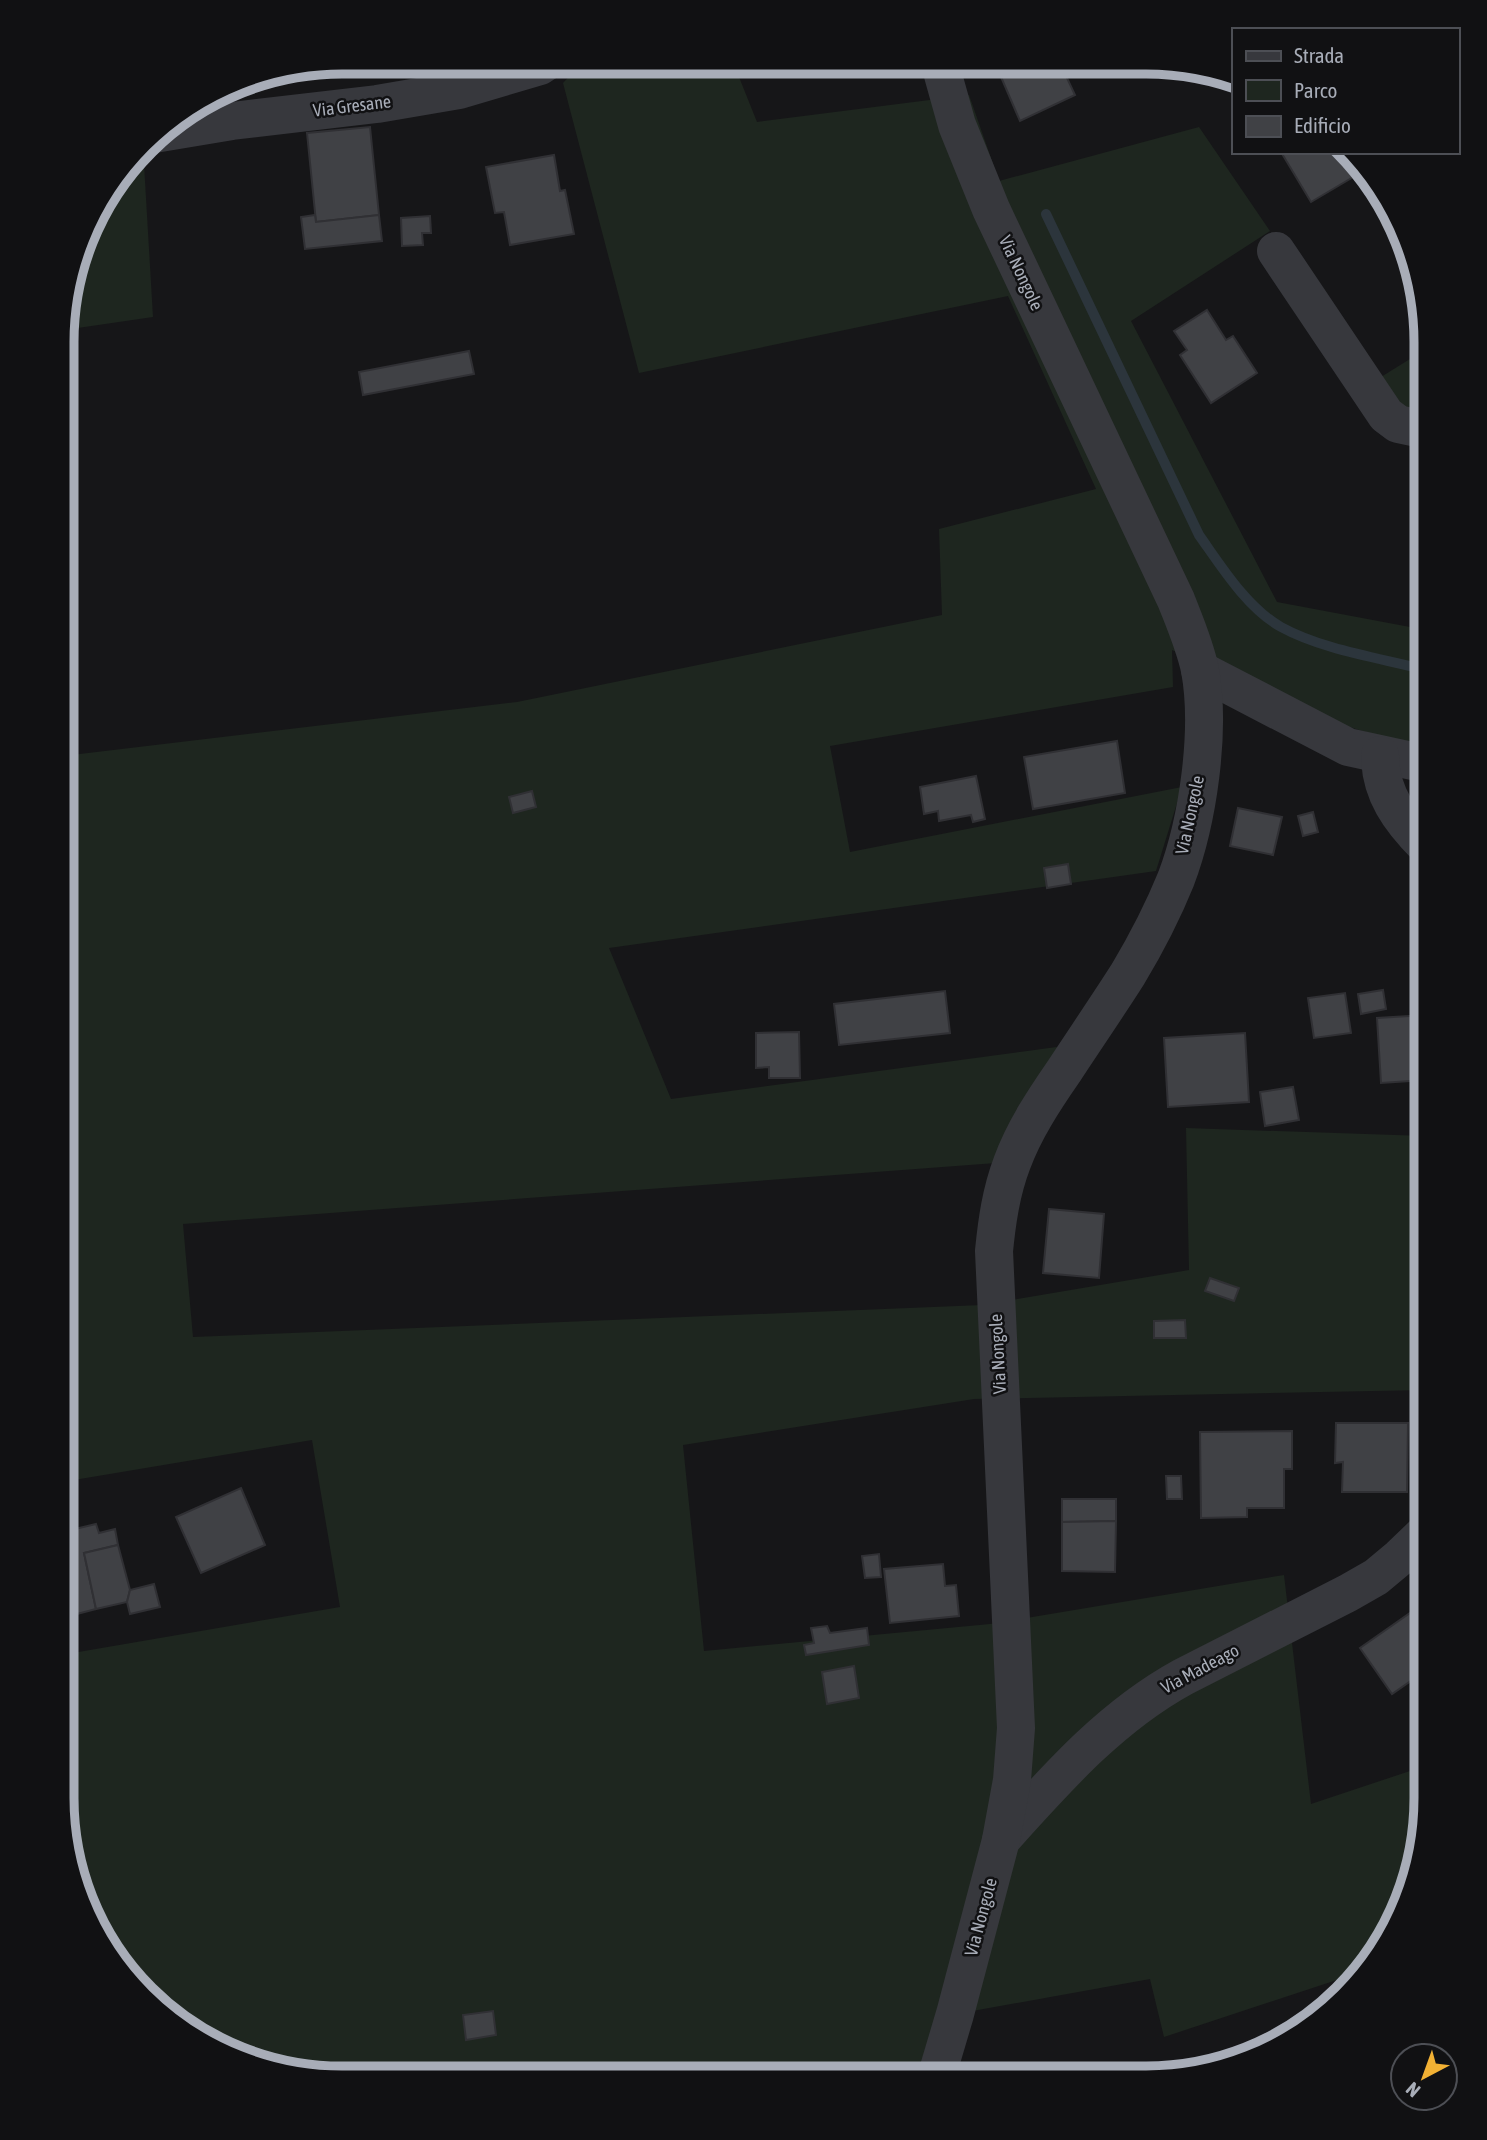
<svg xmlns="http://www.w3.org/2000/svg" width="1487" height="2140" font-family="'Asap Condensed',sans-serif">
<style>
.green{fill:#1e261f}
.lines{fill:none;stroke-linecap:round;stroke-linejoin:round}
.stream{stroke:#2c353c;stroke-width:10}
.building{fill:#404145;stroke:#303034;stroke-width:2}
.minor{stroke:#37383d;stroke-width:38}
.tertiary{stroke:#37383d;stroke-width:38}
.labels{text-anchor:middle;stroke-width:5;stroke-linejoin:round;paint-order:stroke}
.street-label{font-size:18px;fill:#a8adb8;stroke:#111113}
.rim{fill:none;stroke:#a8adb8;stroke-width:9}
</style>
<rect width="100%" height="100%" fill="#161618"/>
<g class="green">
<path d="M583,62H733L757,122L969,95L999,181L1199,127L1270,231L1131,321L1277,602L1426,630V751L1340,724L1172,650L1173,687L830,746L850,852L1182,787L1156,871L609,948L671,1099L1064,1046L996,1163L183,1224L193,1337L982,1305L1189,1270L1186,1128L1425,1136V1390L974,1399L683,1445L704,1651L990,1624L1284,1575L1311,1804L1425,1766V1817L1411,1889L1378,1955L1364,1971L1164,2037L1150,1979L956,2014L936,2078L305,2076L235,2058L171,2021L90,1922L61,1798V1655L340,1607L312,1440L62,1482L63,756L517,702L942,615L939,529L1096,489L1008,296L639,373L563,83Z"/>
<path d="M143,147L153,317L64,330V305L99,202Z"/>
<path d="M1426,349V427L1373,382Z"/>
</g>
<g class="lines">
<path class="stream" d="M1046,214L1199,535C1221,566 1247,608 1281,627C1323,650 1380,658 1426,670"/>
</g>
<g class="building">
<path d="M798,63H838L802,74Z"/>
<path d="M995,63H1060L1075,95L1020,121Z"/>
<path d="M370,127L379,215L316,222L307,133Z"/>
<path d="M1281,152H1343L1360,173L1311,202Z"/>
<path d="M554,155L560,191L565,190L574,234L510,245L504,212L495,213L486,167Z"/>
<path d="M315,215L316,222L379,215L382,241L305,249L301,217Z"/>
<path d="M430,216L431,233H422L423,245L402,246L401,218Z"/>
<path d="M1207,310L1226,340L1233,336L1257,373L1211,403L1180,355L1187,350L1174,331Z"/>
<path d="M469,351L474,374L363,395L359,372Z"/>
<path d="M1117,741L1125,793L1033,809L1024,757Z"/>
<path d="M976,776L985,819L973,822L971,815L939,821L938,811L924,814L920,787Z"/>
<path d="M532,791L536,807L513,813L509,797Z"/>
<path d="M1238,808L1282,817L1273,855L1230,846Z"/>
<path d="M1313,812L1318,832L1303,836L1298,816Z"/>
<path d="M1068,864L1071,884L1047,888L1044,868Z"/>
<path d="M1383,990L1386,1009L1361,1014L1358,994Z"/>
<path d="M945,991L950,1033L839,1045L834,1004Z"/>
<path d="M1345,993L1351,1033L1314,1038L1308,998Z"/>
<path d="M1425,1015V1080L1381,1083L1377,1018Z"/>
<path d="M799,1032L800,1078H769V1067L756,1068V1033Z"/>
<path d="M1245,1033L1249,1102L1168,1107L1164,1038Z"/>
<path d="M1293,1087L1299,1120L1265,1126L1260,1092Z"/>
<path d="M1049,1209L1104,1214L1099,1278L1043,1273Z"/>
<path d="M1210,1278L1239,1288L1234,1301L1205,1291Z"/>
<path d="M1185,1320L1186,1338H1154V1321Z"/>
<path d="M1336,1423H1408L1407,1492H1342L1343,1462L1335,1463Z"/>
<path d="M1292,1431V1469H1284V1508H1247V1517L1201,1518L1200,1432Z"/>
<path d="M1166,1476H1181L1182,1499H1167Z"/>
<path d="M241,1488L265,1545L201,1573L176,1517Z"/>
<path d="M1062,1499H1116V1521L1062,1522Z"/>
<path d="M1116,1521L1115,1572L1062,1571V1522Z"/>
<path d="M96,1524L99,1533L115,1529L118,1545L84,1553L96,1609L77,1614L62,1555V1532Z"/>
<path d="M118,1545L130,1590L127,1602L96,1609L84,1553Z"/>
<path d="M879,1554L881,1577L865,1578L862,1556Z"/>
<path d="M943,1564L945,1586L956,1585L959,1616L890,1623L884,1569Z"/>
<path d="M154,1584L160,1607L130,1614L127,1602L130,1590Z"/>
<path d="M1420,1606L1425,1614V1671L1392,1694L1360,1648Z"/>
<path d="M827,1626L830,1633L867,1628L869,1645L806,1655L804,1645L814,1643L811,1628Z"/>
<path d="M854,1666L859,1698L827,1704L822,1672Z"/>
<path d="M493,2011L496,2035L466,2040L463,2015Z"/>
</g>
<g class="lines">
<g class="minor">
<path d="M1276,251L1386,415L1398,424L1426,430"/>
<path d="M1200,670L1348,747L1426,764"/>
<path d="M1380,755C1380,793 1400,820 1426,846"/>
<path d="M1001,1840C1056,1779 1110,1717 1183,1677L1348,1593L1376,1577L1400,1557L1425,1533"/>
</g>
<g class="tertiary">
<path d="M154,134L232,121L377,104L459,90L540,66L546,62"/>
<path d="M936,2078L955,2014L1001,1840L1012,1780L1016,1728L994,1251C997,1221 1001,1192 1012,1163C1024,1130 1044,1100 1064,1071C1085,1039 1107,1007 1128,974C1146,944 1163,911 1176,879C1198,821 1211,731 1200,670C1195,646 1185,623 1176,600L991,209L957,125L943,75L942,63"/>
</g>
</g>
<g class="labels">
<g class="street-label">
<text transform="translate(352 106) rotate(-7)" y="6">Via Gresane</text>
<text transform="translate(1021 273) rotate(65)" y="6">Via Nongole</text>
<text transform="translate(1190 815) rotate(-78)" y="6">Via Nongole</text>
<text transform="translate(998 1354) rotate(-93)" y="6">Via Nongole</text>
<text transform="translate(1200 1669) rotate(-28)" y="6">Via Madeago</text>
<text transform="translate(981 1917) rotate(-75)" y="6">Via Nongole</text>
</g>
</g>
<path d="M0 0H1487V2140H0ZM342 74H1146A268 268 0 0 1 1414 342V1798A268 268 0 0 1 1146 2066H342A268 268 0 0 1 74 1798V342A268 268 0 0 1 342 74Z" fill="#111113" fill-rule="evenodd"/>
<path class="rim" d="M342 74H1146A268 268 0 0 1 1414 342V1798A268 268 0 0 1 1146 2066H342A268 268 0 0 1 74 1798V342A268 268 0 0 1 342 74Z"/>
<rect x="1232" y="28" width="228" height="126" fill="#111113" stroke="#4d4f55" stroke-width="2"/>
<rect x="1246" y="51" width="35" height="10" fill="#37383d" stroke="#4d4f55" stroke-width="2"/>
<text x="1294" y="63" font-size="21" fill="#a8adb8">Strada</text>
<rect x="1246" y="80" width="35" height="21" fill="#1e261f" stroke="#4d4f55" stroke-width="2"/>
<text x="1294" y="98" font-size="21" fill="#a8adb8">Parco</text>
<rect x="1246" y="116" width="35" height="21" fill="#404145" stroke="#4d4f55" stroke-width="2"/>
<text x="1294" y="133" font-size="21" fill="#a8adb8">Edificio</text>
<g transform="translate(1424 2077) rotate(221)"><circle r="33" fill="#111113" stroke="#4d4f55" stroke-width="2"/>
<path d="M0-5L12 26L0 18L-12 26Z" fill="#f2b134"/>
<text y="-10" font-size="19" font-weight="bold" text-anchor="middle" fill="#a8adb8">N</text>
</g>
</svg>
